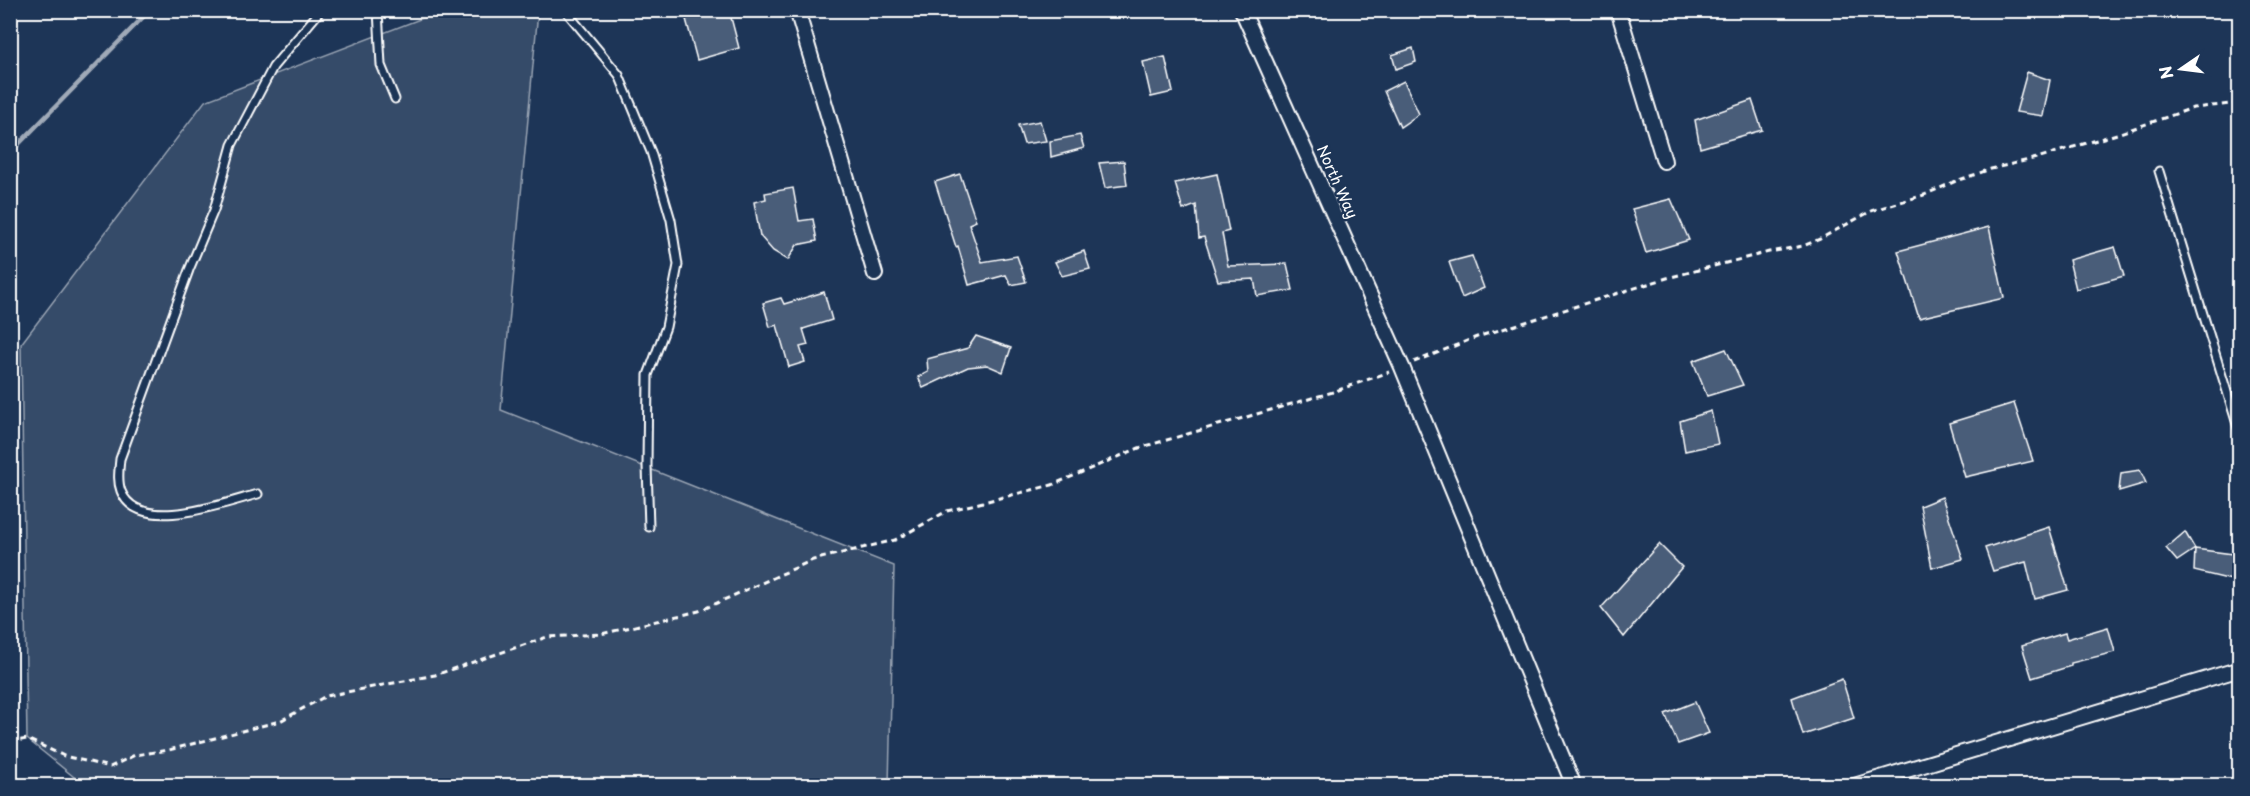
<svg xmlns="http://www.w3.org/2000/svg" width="2250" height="796" font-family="'Playpen Sans',sans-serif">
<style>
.green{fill:#364b69;stroke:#9aa5b4;stroke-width:1.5}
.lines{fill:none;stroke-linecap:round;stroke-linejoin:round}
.stream{stroke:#a0aab8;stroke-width:4.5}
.building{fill:#4a5d79;stroke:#fff;stroke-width:1.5}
.lane-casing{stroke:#fff;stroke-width:11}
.street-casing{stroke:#fff;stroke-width:18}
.path{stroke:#fff;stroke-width:3;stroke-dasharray:6 4.5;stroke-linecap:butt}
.lane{stroke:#1d3557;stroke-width:7}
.street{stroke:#1d3557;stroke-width:14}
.labels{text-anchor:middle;stroke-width:5;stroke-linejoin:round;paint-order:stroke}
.street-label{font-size:15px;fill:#fff;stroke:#1d3557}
</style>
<rect width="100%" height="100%" fill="#1d3557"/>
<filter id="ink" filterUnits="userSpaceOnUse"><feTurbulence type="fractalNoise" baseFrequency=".0167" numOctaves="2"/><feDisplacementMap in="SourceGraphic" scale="12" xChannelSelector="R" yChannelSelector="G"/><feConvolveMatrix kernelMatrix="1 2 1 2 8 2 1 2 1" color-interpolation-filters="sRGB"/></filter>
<g filter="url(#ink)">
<path class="green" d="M441,11H538L501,410L894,566L889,785H84L27,739L21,344L205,101Z"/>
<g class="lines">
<path class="stream" d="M10,153L150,10"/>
</g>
<g class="building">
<path d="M719,10H729L739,48L697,60L686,19Z"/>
<path d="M1413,48L1416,62L1396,69L1392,55Z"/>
<path d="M1165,57L1173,92L1151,97L1143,62Z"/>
<path d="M2027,72L2050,80L2043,116L2016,112Z"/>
<path d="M1404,81L1419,114L1400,127L1384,91Z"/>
<path d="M1752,100L1762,130L1700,148L1695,120Z"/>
<path d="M1040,121L1046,141L1024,144L1018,125Z"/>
<path d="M1080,135L1084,148L1051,157L1050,141Z"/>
<path d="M1124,161L1127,185L1105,188L1099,163Z"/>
<path d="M960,174L976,221L969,224L982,262L1017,256L1026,282L1011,285L1006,275L969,285L958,246L956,247L935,182Z"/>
<path d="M1217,174L1229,231L1222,233L1228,266L1287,264L1293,290L1257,296L1254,279L1218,281L1204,237L1199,238L1196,205L1183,210L1175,183Z"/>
<path d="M793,188L799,221L813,219L817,241L797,245L788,260L773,251L760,236L754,202L766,199L765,193Z"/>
<path d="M1671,199L1689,240L1646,253L1632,209Z"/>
<path d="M1989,227L2004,298L1919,318L1898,251Z"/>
<path d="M2115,247L2124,276L2076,289L2069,260Z"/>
<path d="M1084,251L1090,269L1062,276L1055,262Z"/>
<path d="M1472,256L1484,288L1462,298L1449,262Z"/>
<path d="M824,292L832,320L803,329L808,345L800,347L805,362L789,367L777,325L770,327L763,303L781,298L784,304Z"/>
<path d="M976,336L1011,348L1003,372L987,365L968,367L923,388L918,377L928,372L927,359L968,348Z"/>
<path d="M1726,349L1743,385L1707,396L1693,361Z"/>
<path d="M2014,403L2033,461L1965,477L1949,423Z"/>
<path d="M1711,411L1718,444L1685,451L1680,421Z"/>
<path d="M2140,470L2146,483L2119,491L2121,473Z"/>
<path d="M1942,497L1963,559L1932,568L1920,506Z"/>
<path d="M2049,527L2068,590L2035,599L2026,562L1993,571L1985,548Z"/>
<path d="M2185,532L2195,549L2177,561L2166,548Z"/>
<path d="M1659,544L1682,567L1624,637L1601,608Z"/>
<path d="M2195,549L2240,555V582L2194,571Z"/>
<path d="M2108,627L2115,652L2071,663V666L2032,678L2022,646L2065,633L2067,639Z"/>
<path d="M1842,679L1854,718L1803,735L1792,698Z"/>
<path d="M1695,702L1709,733L1678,744L1665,714Z"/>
</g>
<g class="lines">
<defs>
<g id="lane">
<path d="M378,10L381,65L395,99"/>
<path d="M565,10L619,75L651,152L671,220L678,265L666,327L648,375L647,466L649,527"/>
<path d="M2159,171L2240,434"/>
<path d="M258,494C227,502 138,536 121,491C117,481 119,470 120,459L189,270L214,210L232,145L273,67L321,10"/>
</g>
<g id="street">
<path d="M797,10L875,274"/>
<path d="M1242,10L1402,367L1574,786"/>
<path d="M1618,10L1664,161"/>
<path d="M1854,786L2240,669"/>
</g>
</defs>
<use href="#lane" class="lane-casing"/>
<use href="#street" class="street-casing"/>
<g class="path">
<path d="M1414,362L1477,337L1667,278L1769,252L1803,246L1820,239L1871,211L1924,195L1956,181L1991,169L2037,158L2120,133L2193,108L2240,103"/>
<path d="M10,742L27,739L64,756L110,767L135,755L169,750L280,721L326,696L435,675L547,637L601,634L699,611L813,560L895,540L947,511L1052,485L1139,448L1333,392L1389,372"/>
</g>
<use href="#lane" class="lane"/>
<use href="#street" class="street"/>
</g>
</g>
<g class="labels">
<g class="street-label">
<text transform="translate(1337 182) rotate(66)" y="5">North Way</text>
</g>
</g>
<rect width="2250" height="796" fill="none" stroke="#1d3557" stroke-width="36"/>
<rect x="18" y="18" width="2214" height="760" fill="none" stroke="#fff" stroke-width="2" filter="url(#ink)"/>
<g transform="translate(2181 69) rotate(256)" stroke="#1d3557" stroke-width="4.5" paint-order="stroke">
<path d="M0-4.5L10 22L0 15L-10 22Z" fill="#ffffff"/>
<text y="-9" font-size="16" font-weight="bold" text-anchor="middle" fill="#ffffff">N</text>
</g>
</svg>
